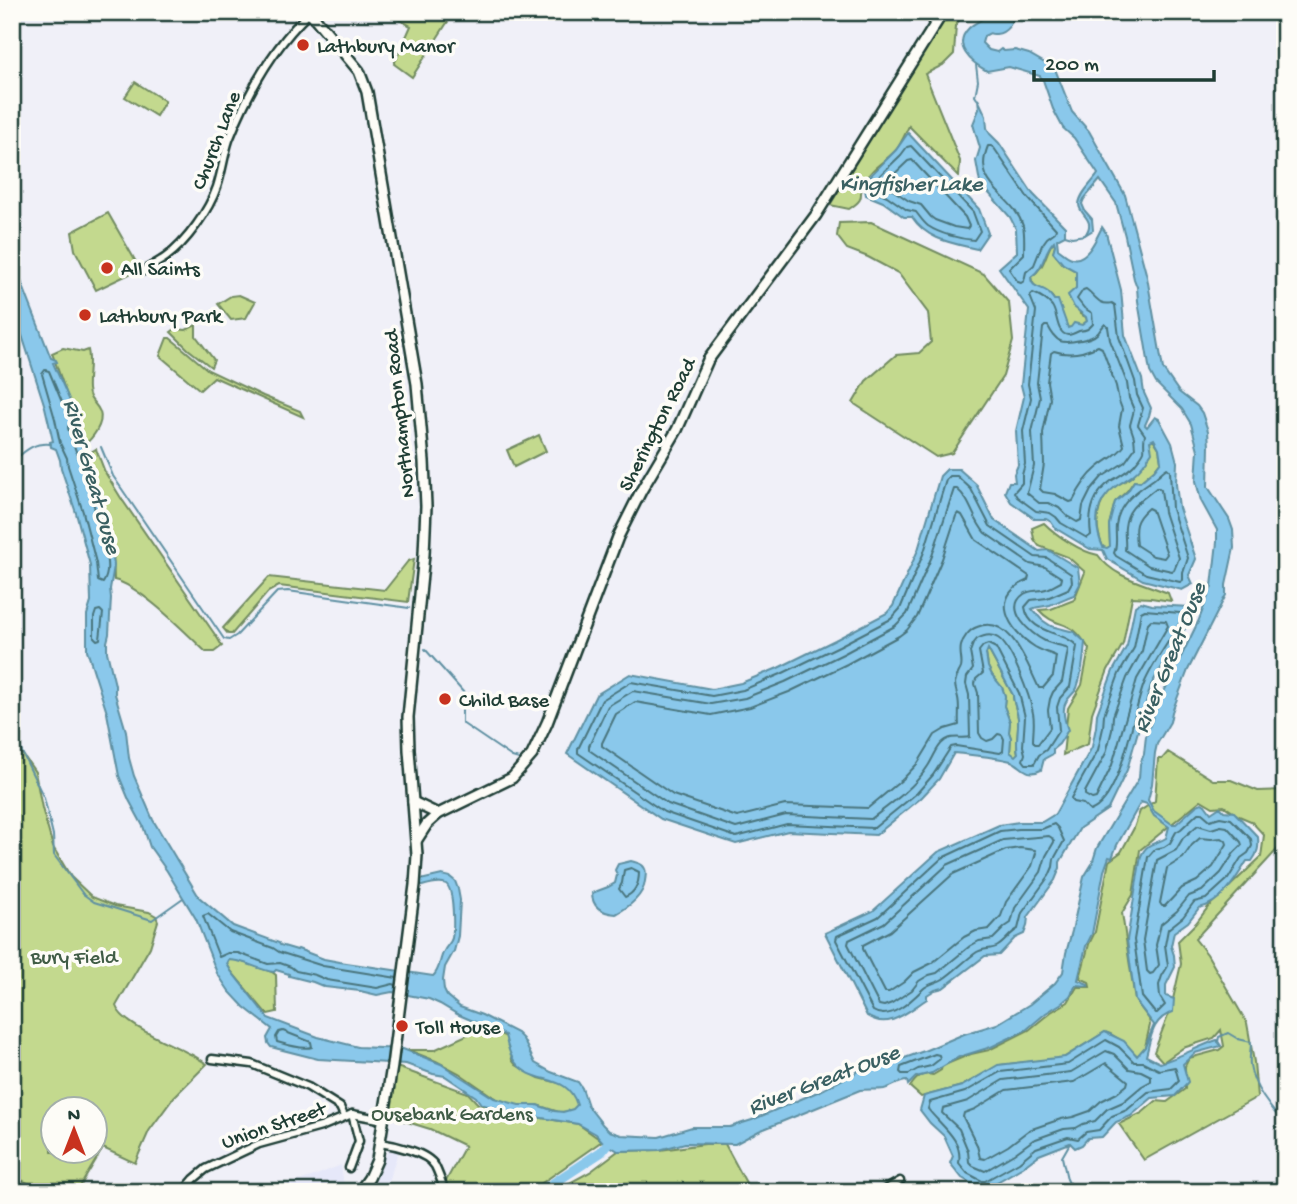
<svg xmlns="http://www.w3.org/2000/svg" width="1297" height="1204" font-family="'Gochi Hand',sans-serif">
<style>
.built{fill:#e6e8f9}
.green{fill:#c3d98e;stroke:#718b61;stroke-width:2;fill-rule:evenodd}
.water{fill:#8ac8eb;stroke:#5f90a2;stroke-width:2;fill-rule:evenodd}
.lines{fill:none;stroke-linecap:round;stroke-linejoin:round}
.shore{stroke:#4a757d;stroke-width:2}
.stream{stroke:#5f90a2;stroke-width:2}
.river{stroke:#8ac8eb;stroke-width:10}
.street-casing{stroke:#1f3d34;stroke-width:11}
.secondary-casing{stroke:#1f3d34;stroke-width:14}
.street{stroke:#fdfcf7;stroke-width:6}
.secondary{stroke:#fdfcf7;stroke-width:9}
.poi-dot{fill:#c8321e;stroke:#fdfcf7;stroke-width:2.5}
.labels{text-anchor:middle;stroke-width:7;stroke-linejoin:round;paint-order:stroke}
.poi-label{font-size:21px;fill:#1f3d34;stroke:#fdfcf7;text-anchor:start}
.street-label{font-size:21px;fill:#1f3d34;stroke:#fdfcf7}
.park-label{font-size:21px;fill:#405c46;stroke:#fdfcf7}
.water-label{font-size:23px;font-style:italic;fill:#3a6062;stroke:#fdfcf7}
</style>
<rect width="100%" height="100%" fill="#f0f0f8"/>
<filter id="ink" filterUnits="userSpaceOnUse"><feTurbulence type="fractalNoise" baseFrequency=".0143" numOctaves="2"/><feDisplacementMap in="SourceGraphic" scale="14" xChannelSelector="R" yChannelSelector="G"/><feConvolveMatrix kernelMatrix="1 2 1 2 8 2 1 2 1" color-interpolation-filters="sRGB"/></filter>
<g filter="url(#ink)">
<g class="built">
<path d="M395,1147L399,1149L386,1190L384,1192H364L372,1182L389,1149Z"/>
<path d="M341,1165L345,1192H265L314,1176Z"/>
</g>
<g class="green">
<path d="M390,12H454L412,77L394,64L411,26L390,15Z"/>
<path d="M948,12H964L956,25L954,54L943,65L925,74L960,161L959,177L909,126C905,134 901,144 896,150C885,162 871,168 864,182C856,196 869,196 849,209L830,205Z"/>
<path d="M135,82L165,101L156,116L125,97Z"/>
<path d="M108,213L140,269L96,290L75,250L72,232Z"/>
<path d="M871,222L984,274L1009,303L1013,341L1003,376L952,453L936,457L853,403L866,381L896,355L919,353L931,342L928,313L898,273L868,257L847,249L837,236L839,223Z"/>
<path d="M1054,240L1055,245L1053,252L1063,264L1076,271V288L1080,314L1086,317L1087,321L1082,325L1068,328C1061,317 1058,300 1047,292C1038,286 1033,289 1031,277C1046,267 1044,255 1054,240Z"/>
<path d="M239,295L255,302L246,318L231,320L218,304L231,296Z"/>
<path d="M196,325V336L214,360L211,367L188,349L171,332L175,329L186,330Z"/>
<path d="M167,338H170L180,346L208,370L263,396L300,411L303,417L214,377L200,390L160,356Z"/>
<path d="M63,348L83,352L88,350C91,362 87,376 88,389C89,402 96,402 100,412C104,424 92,439 84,445L77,434L69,401L52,353Z"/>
<path d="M539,435L546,451L514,467L507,450Z"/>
<path d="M1153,439L1159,448L1161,461L1154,470L1140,482L1134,481L1127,491L1115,502L1109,525L1110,546L1107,549L1103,547C1094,526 1095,503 1114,487C1120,483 1128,480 1133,475C1141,468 1145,451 1150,441Z"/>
<path d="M96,449L105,472L121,498L218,639L222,646L214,652H206C186,633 139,585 114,580L113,548L106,528L103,505L86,455Z"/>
<path d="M1044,523C1056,535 1081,552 1098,555C1114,578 1144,583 1168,593L1171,601L1151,598L1132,597L1123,644L1108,670L1092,713L1088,744L1063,755L1068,708L1082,685L1089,649C1085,642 1080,635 1074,630C1063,622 1051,624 1039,610L1051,609L1074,600L1085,572L1068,557L1039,546L1034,539L1032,528Z"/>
<path d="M414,559L408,602L279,586L268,592L232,634H228L223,628L269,577L385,590L408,561Z"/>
<path d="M988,649L1013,695C1013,703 1017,710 1018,718C1019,730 1015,742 1018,754L1015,757L1010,753L1011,738L1009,732L1010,722L1004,706L1005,696L1002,688L992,675L988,667L986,654Z"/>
<path d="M12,739L35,772L42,808L53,847L71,877L92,897L115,906L149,912L156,916L158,921L150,947L116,1006C122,1025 170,1043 188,1053C195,1056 201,1060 207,1064L174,1097L149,1131L135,1163L103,1148L78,1190L68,1187L64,1192H48L12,1176ZM52,1110H94V1152H52Z"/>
<path d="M1168,752L1213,780H1231L1258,791L1285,790V841L1195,939L1207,954L1247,1023L1254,1062L1257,1097L1144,1160L1119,1124L1142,1113L1156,1101L1167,1102L1185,1089V1066L1189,1058L1219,1050L1224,1046L1221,1030L1214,1038L1183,1048L1163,1062L1154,1052L1171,1008L1181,964L1178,941L1196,923L1209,906L1261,857L1264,835L1251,821L1239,816L1224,806L1213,807L1201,800L1140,850L1133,895L1122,913L1135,1000L1149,1019L1150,1025L1145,1047L1138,1056C1127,1048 1118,1035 1105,1032L1063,1058L1000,1065L962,1086L921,1097L910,1087C916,1078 922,1072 933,1075L941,1070L942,1066L971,1054L989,1050L1029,1030L1051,1012L1068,1002L1077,987H1090L1089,982L1080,978L1089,944L1095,932L1109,861L1121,852L1134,828L1140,811L1155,801L1158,759H1162Z"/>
<path d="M228,960H237L272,972L276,975L277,1012L268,1014L265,1012L231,971L227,964Z"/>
<path d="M484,1027L509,1038L512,1060L516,1065L539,1078L563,1084L575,1093L578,1108L574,1111L559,1112L537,1105L515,1106L495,1098L459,1073L436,1061L408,1050H434Z"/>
<path d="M394,1066L468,1093L479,1105H484L505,1112L578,1124L602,1141L529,1192H447L445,1187L446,1181L465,1146L430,1129L388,1116Z"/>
<path d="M705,1144H725L751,1192H553L590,1172L618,1151L660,1150Z"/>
</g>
<g class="water">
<path d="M991,12H1016C1012,22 1008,33 996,34C985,34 995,31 984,36L982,43L989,50L997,52L1001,49L1004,51L1015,50L1029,54L1055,69L1072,112L1089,131L1125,195L1147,277L1163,369L1179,392L1197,406L1202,413L1208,431L1209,446L1208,487L1229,519L1233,530L1234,548L1226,585V595L1188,670L1172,712L1170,722L1157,744L1155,753L1152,784L1148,800L1154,811L1172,824H1176L1197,805L1202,803L1205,805L1211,813L1220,807L1224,811L1234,812L1258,837C1259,847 1258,853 1252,861H1247C1236,879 1221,904 1199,908L1188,922L1174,932L1171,946L1174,955L1175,967L1166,985V996L1174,999L1173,1012C1152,1019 1151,1037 1146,1056L1160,1063C1180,1057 1197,1047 1217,1040L1221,1046L1195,1053L1183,1064L1188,1082L1175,1096L1152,1098L1131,1116L1116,1122L1102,1137L1088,1138L1082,1145L1075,1148L1070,1143L1039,1155L1023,1167L983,1190L962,1178L950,1163L953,1156L944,1136L930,1123L920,1110L924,1096L962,1086L998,1065L1065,1057L1105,1032L1124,1041L1137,1056L1145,1047L1154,1025L1135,1000L1127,940L1141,856C1148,841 1155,845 1166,838L1169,827L1154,816L1147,804L1141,802L1117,845L1112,858L1109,857L1104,871L1092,934L1086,946L1078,980L1088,984V986L1076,985L1070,996L1062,1003L1046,1013L1026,1030L991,1047L959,1057L932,1073L916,1077L908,1085L907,1081C899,1081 893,1087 884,1089C877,1090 868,1089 860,1090L759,1131L735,1144L685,1143L659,1150L618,1151L602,1141L596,1134L578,1124L512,1113L481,1104L476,1097L445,1076L433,1074L406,1064L318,1059L271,1047L268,1043L267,1038L272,1029L244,1007L229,991L217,973L196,919L167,871L150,847L143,826L129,800L119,776L107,713L87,650V615L91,602L90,565L76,513L61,468L60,460L56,449L51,447L50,442L53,441L45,407L12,304V265L21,281L51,358L56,360L57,362L53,363L69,399L79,439L98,490L104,527L109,537L112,550L114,566L110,589L111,598L109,634L107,642V652L115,685V694L126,731L129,758L134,776L153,820L199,897L233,926L279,943L280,945L297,950L298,949L324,959L340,962L433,976C440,970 439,960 444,951C446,946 451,943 452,938C454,928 454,889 446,884C439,880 426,885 419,887L420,880L442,875L450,877L455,881L458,889L460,900L458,936L454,951L445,967L443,980L444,990L447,996L460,1007L482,1015L517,1033L523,1039L535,1063L551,1072L578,1082L582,1088L588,1106L603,1125L609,1131L621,1135L659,1137L692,1127H730L752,1120L822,1090L860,1070L891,1063L924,1051L964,1034L997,1024L1030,1004L1055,983L1063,972L1066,953L1072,931L1084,877L1092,864L1097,848L1139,778L1140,764L1144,754L1146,736L1156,708L1198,622L1212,586L1217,542V530L1201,501L1196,481L1198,450L1191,424L1182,409L1156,383L1150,372L1138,301L1137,287L1134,279L1125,236L1116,203L1100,180L1084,199L1082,204L1085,211L1092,219L1093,230L1085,235C1097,219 1079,216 1079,204C1080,193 1093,182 1098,174L1074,138L1063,128L1053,109L1043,80L1040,76L1009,67L987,71C972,63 951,46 969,28C976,21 984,20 991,12ZM229,960C245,960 258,970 274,972L276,970L289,974V976L313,982L325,987L360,991L377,995L392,992L429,999L440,1004L457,1014L505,1035C507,1044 509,1055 515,1062C534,1087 567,1071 577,1105L573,1109L563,1112L554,1111L537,1105H519L494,1098L441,1064L403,1049L358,1047L318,1037L268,1018L231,971L227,964Z"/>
<path d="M978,99L986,116L987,128L990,134L999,143L1033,194L1065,227V235L1057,239L1058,249C1062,252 1067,257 1072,258C1087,262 1097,237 1102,227L1106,233L1121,290L1125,335L1142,379L1144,393L1151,408L1149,416L1145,425L1147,427L1155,417L1159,419L1172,443L1177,462L1176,484L1179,508L1196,559L1189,575L1193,584L1182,590L1143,580L1107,559L1103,550L1090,549L1055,528L1051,522L1046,519H1035L1011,502L1005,492L1009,482H1015L1014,474L1018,465L1016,431L1024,397L1021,385L1029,310L999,268L1017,252L1016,229L1010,217L980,183L976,161L980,148L973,124L979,109ZM1054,241L1055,245L1053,252L1063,264L1076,271V288L1068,295L1074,307L1086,317L1087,321L1082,325L1074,323L1071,327L1068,328L1058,300H1054C1052,297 1050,295 1048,292C1040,286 1031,288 1031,277C1046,266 1042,254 1054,241ZM1154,439L1159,448L1161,461L1154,470L1140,482L1134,481L1128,491L1115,502L1109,525L1110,546L1107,548L1103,547C1093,525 1095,502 1115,487C1121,482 1129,479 1134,474C1142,468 1147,460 1152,452L1150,441Z"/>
<path d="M908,133L979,209L988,233L977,249C952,243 927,240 912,217H904L883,202L866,195L864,185L867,179L896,150Z"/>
<path d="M947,469H959L976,484L994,520L1039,551L1048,550L1078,568L1080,584L1074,595C1065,598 1058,602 1050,605C1043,607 1038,606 1032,609L1042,620L1051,626L1074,632L1085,642C1084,657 1082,674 1077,688C1074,694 1069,696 1066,702C1061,710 1065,722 1068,730L1059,744L1053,749V754L1044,759L1041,770C1026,778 1022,765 1011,761C995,757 971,755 954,753L939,779L921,798L876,835L788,831L736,844L661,819L567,754L596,695L630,674L712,689L741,683L778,668L835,640L887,613L893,606L918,550L940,476ZM988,649L1013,695C1013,703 1017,710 1018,718C1019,730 1015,742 1018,753L1015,756L1010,752L1011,738L1009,732L1010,722L1004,706L1005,696L1002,687L992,675L988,667L986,654Z"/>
<path d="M1141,602L1152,605L1191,607L1196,602H1201L1151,685L1127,770L1108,809L1080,828L1060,862V868L1055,880L1028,917L1027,926L1024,934L1015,938L999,955L985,956L943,988L935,990L927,995V999C908,1011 889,1031 867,1016L825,933L873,911L938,852L999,825L1019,822H1042L1055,814L1092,747L1096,727L1097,714L1113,671L1127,646L1135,606Z"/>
<path d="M631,861C632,861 641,864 642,865C647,869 646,875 645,881C644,895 629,907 616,914C603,913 592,908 592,893L608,887L615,883L617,875L615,870L618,864Z"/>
</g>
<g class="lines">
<g class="shore">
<path d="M911,146L973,212L980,231L974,240C960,239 940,234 928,226C923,222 920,217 916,212L907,210L887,196L872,189L873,182L901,155L907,147Z"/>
<path d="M988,146H991L994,148L1028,198L1056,229L1055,232L1047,238L1042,245L1034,265L1026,272L1024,281L1021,283L1018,282L1009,269L1024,254C1024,246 1025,234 1023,226C1013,193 971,188 988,146Z"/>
<path d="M912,160L965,217L969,226L967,229L954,227L935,220L931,217L921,205L909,201L887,186V181L908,161Z"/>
<path d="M1086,289C1096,296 1098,306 1112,303L1115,305L1119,337L1135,381L1137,395L1143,408L1138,425L1145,435C1143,441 1145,446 1144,451C1142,456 1137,461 1134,465C1127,472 1119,476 1111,481C1093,494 1088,514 1091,535L1087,538L1061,523L1056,517L1050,513L1036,511L1017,497L1014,492L1022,483V475L1025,464L1023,431L1031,398L1028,384L1036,311L1030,296L1033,293C1041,296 1047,300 1052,306C1058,314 1056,334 1068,335C1071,335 1077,332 1079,331C1086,330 1088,330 1093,324L1092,313L1084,308L1077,299L1083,290Z"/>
<path d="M1105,324L1108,327L1110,340L1127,383L1129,398L1134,410L1130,425L1134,437L1135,448L1125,462L1102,477L1091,490L1083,506L1081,520L1077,522L1067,516L1059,508L1049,503H1039L1027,493L1034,466L1032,432L1040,398L1037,383L1043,328L1045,326H1048C1057,344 1062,344 1081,340C1087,339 1093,338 1098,333C1100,330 1102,327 1105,324Z"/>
<path d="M1098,346L1102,348L1116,386L1119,401L1122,409L1119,426L1124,446C1117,456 1106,460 1097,468C1086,477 1079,489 1073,501L1070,502L1055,494L1043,492L1040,489L1044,464L1043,433L1050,399L1047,382L1051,353L1054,351C1069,356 1084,353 1098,346Z"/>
<path d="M45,370L49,371L64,407L67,410L73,412L75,415C75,420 68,421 68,428C74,450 85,470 91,491C95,504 95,518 98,530C103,546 113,568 103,583L98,581L96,563L83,512L68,466L67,458L60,443L55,419L42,374Z"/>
<path d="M1167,468L1170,471L1172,509L1188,558L1183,573V580L1180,582L1146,574L1116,556L1114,553C1118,544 1115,535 1116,525C1119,502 1137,491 1154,479C1159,475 1162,471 1167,468Z"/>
<path d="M950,476H957L971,489L990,526L1035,557L1047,558L1071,574L1072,582L1068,589L1047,598L1031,600L1025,607C1029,635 1065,631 1077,646L1070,687L1060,698L1057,707L1059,730L1046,750L1039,755L1034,764H1026L1023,760L1025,754L1023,746L1025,717L1019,693L996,648L988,644L983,646L979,651L983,673L976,679L975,684L978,693L979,733L982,738L987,741L993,739L998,734L1002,735L1004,739L1003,751L1000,753L956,746L951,747L933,775L917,793L874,828L787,824L736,837L664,812L578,753V749L602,700L631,682L712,696L743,690L781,674L839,646L891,619L900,609L924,552L946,480Z"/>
<path d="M1156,488H1159L1161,490L1164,512L1179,558L1174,570L1172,571L1149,566L1125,550C1126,542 1124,535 1125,527C1127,506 1142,500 1156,488Z"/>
<path d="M954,489H957C971,500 973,520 985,533L1030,564L1045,567L1062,578L1061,582C1056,584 1051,588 1046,589C1038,592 1031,589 1024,594C1003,609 1030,634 1045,641C1051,644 1059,645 1066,647L1068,650L1062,682L1053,692L1050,699L1048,710L1050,728L1038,744H1035L1033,741C1033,732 1035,722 1033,713C1030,697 1012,647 998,638C991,633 984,635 977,639L973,644L970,652L973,669L967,677L966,684L969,695L970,737C963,739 955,736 948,739C938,743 934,757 928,766C915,787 891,804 871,819L786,815L736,828L668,804L589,750V746L608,706L633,691L711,704L745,698L785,682L843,654L895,626L907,614L932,556Z"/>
<path d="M1148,508L1152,510L1167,554L1164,558L1153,556L1136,545C1134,527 1134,520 1148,508Z"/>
<path d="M958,513L962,515L976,540L1029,576L1028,580C989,597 1008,630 1035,647C1042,651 1049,653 1056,656L1053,676L1043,688H1039C1028,667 1011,613 977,627C969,630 963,638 961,646C959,654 963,661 961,668C959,673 956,676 955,683C955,689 957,693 958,698C960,707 958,717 959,725L945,729L935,735L918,763L903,779L868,808L785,805L737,817L673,795L602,746V743L616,714L635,702L711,715L750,707L789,692L847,664L899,636L907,630L917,617L942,559L956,516Z"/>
<path d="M100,610L103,613L100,639L97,640L94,637V617L96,611Z"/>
<path d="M1145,610L1180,613L1183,617C1172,638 1153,662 1144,684C1132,714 1122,800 1090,811L1083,804L1073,802L1071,798L1098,750L1103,728L1104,715L1119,674L1134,648L1141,612Z"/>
<path d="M1151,620L1166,621L1168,626L1137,679L1112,765L1096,798L1092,799L1085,795V792L1106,753L1112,730L1113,716L1127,678L1142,651L1148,623Z"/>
<path d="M1198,813H1202L1210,820L1220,817L1231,819L1251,839L1252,846L1248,853L1241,858L1228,879L1206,899L1194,902L1183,917L1168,929L1165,945L1168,966L1162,976L1159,985L1160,997L1165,1005L1157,1013H1155L1142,997L1134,940L1148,857L1155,849L1164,847L1170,843L1176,832L1181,829Z"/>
<path d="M1054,824L1058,828L1064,841L1054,859L1053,867L1049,876L1022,913L1018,929C1010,933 1006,941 998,946C992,950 984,948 977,952C965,960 955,971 943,979C937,983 929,983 923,989C912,1000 890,1022 873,1011L836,940L837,936L878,917L942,858L1000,831L1019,829H1042Z"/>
<path d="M1198,825L1211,829L1221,826L1227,827L1241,842L1242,845L1234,853L1221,873L1202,891L1189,896L1177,911L1161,924L1156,945L1159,965L1153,973L1150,974L1147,971L1143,940L1157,860L1176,850L1183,838Z"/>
<path d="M1049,836L1052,838L1054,842L1046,856L1041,872L1015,908L1011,923L1005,927L993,939L979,941L970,946L937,973L929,975L919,981L912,990L892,1003L884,1006L879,1005L848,944L849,940L884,923L947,865L1003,840Z"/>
<path d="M1200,838L1211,839L1222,838L1226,841L1227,844L1213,867L1197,881L1182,888L1165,906H1162L1160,903L1167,868L1183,858L1192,845Z"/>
<path d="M1020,848L1035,850L1036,853L1032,866L1006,902L1001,916L989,929L976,931L964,937L932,963L914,972L904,982L889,992H885L863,949V945L890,931L953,874L1006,850Z"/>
<path d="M631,868L639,872C639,883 635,893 625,897L619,889L622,883L624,870Z"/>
<path d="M396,985L393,984L377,988L327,980L315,975L296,971L291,967L280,963L268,964L238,953H228L219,957L203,916L208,914L230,932L273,948L279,952L323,966L397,978"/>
<path d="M283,1031L311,1042L312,1047C303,1050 287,1045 277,1042L276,1037L279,1032Z"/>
<path d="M1106,1040L1119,1047L1134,1062H1143L1159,1070L1175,1067L1179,1081L1171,1089L1148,1092L1127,1110L1112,1116L1099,1130L1086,1132L1078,1139L1068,1137L1036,1148L1019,1162L985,1181H982L967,1173L959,1163C963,1139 941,1126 928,1109L930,1102L965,1092L1000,1072L1068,1064Z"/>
<path d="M1106,1051L1114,1054L1129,1069L1141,1071L1151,1076V1081L1142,1086L1123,1102L1107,1109L1095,1121L1083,1124L1076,1128L1064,1129L1033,1140L1014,1154L985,1171L973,1166L969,1162L968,1151L959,1129L942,1113L943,1108L968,1101L1003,1080L1071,1072Z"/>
<path d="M935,1054L939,1055L940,1059L931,1066L918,1069L909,1074H902L900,1072L901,1067Z"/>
<path d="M1106,1063L1128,1081L1127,1085L1117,1093L1101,1101L1090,1111L1073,1117L1061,1119L1029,1130L1008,1146L985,1159L980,1158L977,1145L963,1117L964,1113L975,1109L1006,1090L1074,1082Z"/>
</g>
<g class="stream">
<path d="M976,65L978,81L975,96L977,99"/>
<path d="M1065,235L1072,237L1085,235"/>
<path d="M101,447L113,476L224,639L229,640L237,635L277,592L288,591L409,608"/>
<path d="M12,462C25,451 33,442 51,444"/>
<path d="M425,649L464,693L466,699L462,708V723L512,757L519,759"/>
<path d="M12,736L17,742L44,798L53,835L54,855L83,894L94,902L152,920L183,898"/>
<path d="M1218,1042L1219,1037L1228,1033L1238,1039L1251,1042C1251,1049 1249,1057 1250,1065C1253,1086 1269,1108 1285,1123"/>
<path d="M1070,1143L1062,1157L1067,1179L1073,1192"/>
</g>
<path class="river" d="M540,1192L601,1152L611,1140"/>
<defs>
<g id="street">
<path d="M143,271C151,266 159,262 166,257C187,242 209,210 217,187C222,172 224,155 229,140C247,94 274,46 310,12"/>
<path d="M212,1059L252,1064L308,1087L340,1107L344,1116"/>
<path d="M380,1143C394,1145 427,1152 435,1166C439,1174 442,1183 445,1192"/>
<path d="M349,1168L359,1141L352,1114"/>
<path d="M183,1192L194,1179L206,1169L259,1144L321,1127L352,1114L384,1120"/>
<path d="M881,1192L900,1181"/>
</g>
<g id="secondary">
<path d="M310,12L359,71L367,92L417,384L424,461L426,506L424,554L408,717L409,750L417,855L415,885L392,1066L377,1160L369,1178L359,1192"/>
<path d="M413,802L438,814"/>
<path d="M416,841L427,824L438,814L512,778L532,755L547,723L618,537L641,491L677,430L708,360L816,215L943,12"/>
</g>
</defs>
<use href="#street" class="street-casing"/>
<use href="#secondary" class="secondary-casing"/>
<use href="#street" class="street"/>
<use href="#secondary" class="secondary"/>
</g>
</g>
<g class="poi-dot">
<circle cx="303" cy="45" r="7"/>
<circle cx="107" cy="268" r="7"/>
<circle cx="85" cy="315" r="7"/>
<circle cx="445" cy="699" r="7"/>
<circle cx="402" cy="1026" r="7"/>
</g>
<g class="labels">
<g class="poi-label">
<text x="317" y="52">Lathbury Manor</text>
<text x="121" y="275">All Saints</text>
<text x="99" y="322">Lathbury Park</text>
<text x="459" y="706">Child Base</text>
<text x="416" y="1033">Toll House</text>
</g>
<g class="street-label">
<text transform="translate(215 140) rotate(-69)" y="7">Church Lane</text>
<text transform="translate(398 414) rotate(-96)" y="7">Northampton Road</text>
<text transform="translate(656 424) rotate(-63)" y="7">Sherington Road</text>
<text transform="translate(273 1124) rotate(-19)" y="7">Union Street</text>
</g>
<g class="park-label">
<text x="74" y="963">Bury Field</text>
<text x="452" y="1120">Ousebank Gardens</text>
</g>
<g class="water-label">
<text x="911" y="190">Kingfisher Lake</text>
<text transform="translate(94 476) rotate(74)" y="8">River Great Ouse</text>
<text transform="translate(1168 657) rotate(-68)" y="8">River Great Ouse</text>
<text transform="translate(823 1078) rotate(-21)" y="8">River Great Ouse</text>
</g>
</g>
<rect width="1297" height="1204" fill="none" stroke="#fdfcf7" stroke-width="42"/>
<rect x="21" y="21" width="1255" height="1162" fill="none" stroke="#1f3d34" stroke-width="2.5" filter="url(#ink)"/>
<g transform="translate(74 1130)"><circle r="33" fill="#fdfcf7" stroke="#a4b0a9" stroke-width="2"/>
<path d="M0-5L12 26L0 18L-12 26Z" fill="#c8321e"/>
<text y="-10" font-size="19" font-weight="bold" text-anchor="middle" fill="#1f3d34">N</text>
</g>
<path d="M1034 70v10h180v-10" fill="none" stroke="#1f3d34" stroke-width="3.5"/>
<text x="1045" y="70" font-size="21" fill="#1f3d34" stroke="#fdfcf7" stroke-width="5" paint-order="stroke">200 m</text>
</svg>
